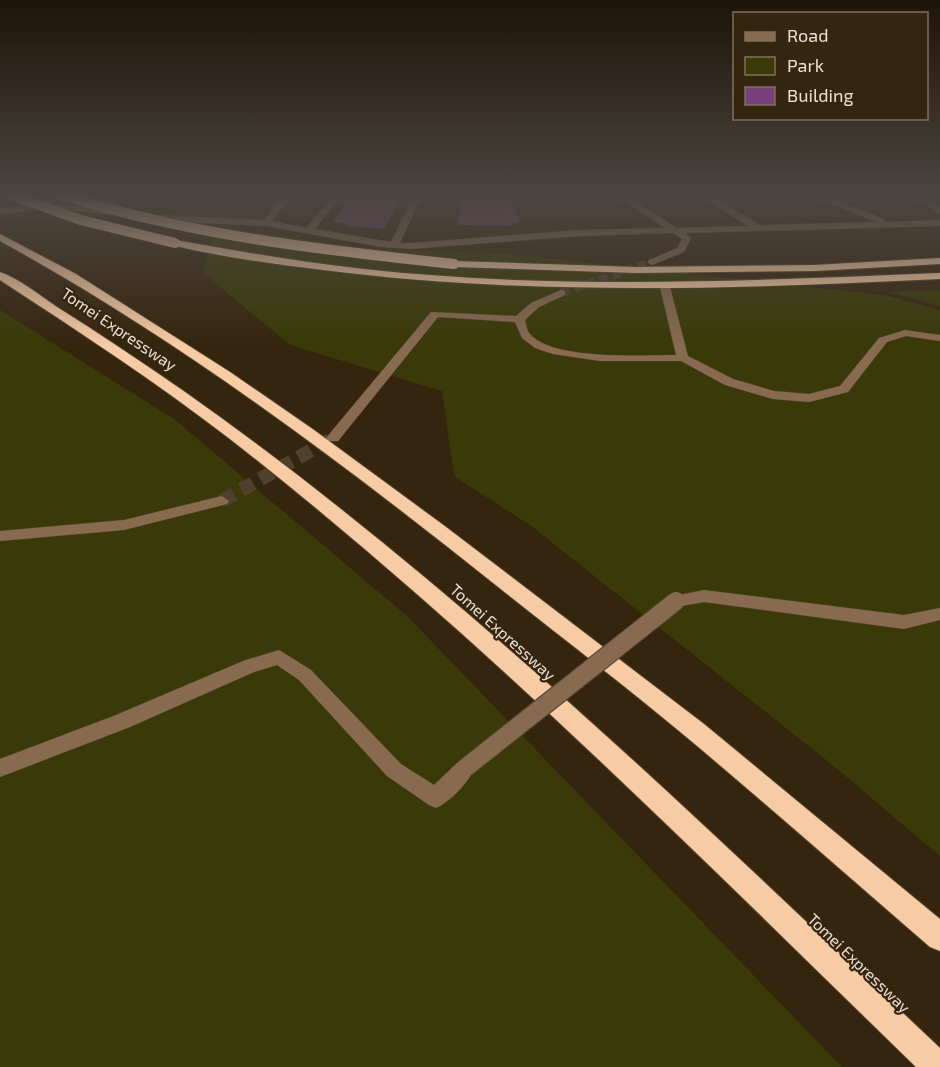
<svg xmlns="http://www.w3.org/2000/svg" width="940" height="1067" font-family="'Exo 2',sans-serif">
<style>
.green{fill:#393a07}
.building{fill:#7a407d}
.lines{fill:none;stroke-linecap:round;stroke-linejoin:round}
.minor-tunnel-far1{stroke:#51412c;stroke-width:9;stroke-dasharray:9 4.5;stroke-linecap:butt}
.minor-tunnel{stroke:#51412c;stroke-width:14;stroke-dasharray:14 8;stroke-linecap:butt}
.minor-casing{stroke:#53432e;stroke-width:1}
.highway-casing{stroke:#53432e;stroke-width:2}
.minor{fill:#876a50;fill-rule:evenodd}
.highway{fill:#f7cca5;fill-rule:evenodd}
.minor-bridge-casing{stroke:#53432e;stroke-width:20;stroke-linecap:butt}
.highway-bridge-casing{stroke:#53432e;stroke-width:11;stroke-linecap:butt}
.minor-bridge{stroke:#876a50;stroke-width:18}
.highway-bridge{stroke:#f7cca5;stroke-width:10}
.labels{text-anchor:middle;stroke-width:4.5;stroke-linejoin:round;paint-order:stroke}
.street-label{font-size:16px;fill:#ebe0d3;stroke:#36250e}
</style>
<rect width="100%" height="100%" fill="#36250e"/>
<g class="green">
<path d="M215,226L365,248L509,254L884,295L940,310V856L830,763L530,525L454,476L442,391L290,345L203,273Z"/>
<path d="M940,290V306L888,292Z"/>
<path d="M0,310L174,419L407,616L842,1067H0Z"/>
</g>
<g class="building">
<path d="M462,195H508L520,222L512,223L513,226L458,225Z"/>
<path d="M351,197L401,199L384,229L347,226L345,225L346,223L333,222Z"/>
</g>
<g class="lines">
<path class="minor-tunnel-far1" d="M561,293L652,262"/>
<path class="minor-tunnel" d="M222,501L333,438"/>
<defs>
<g id="minor">
<path d="M284,195H292L272,221L307,228L333,195H341L315,229L391,242L414,195H422L400,243H411L579,230L665,228L615,195H625L677,228L748,226L700,195H710L760,225L876,222L810,195H822L884,219L885,222L940,220V226L685,233L691,238L684,252L652,265L647,262L649,260L677,248L682,239L673,233L579,236L411,249L381,247L266,226L157,221L153,218L157,215L264,220Z"/>
<path d="M907,195H918L940,207V213Z"/>
<path d="M56,204L118,210L122,213L118,216L56,208L0,214V208Z"/>
<path d="M665,284L670,287L688,356L733,379L774,391L809,394L840,386L879,338L905,330L940,335V341L906,336L887,342L848,392L809,402L773,399L725,385L681,361H600L553,354L535,348L522,338L515,322L438,317L338,441H328L326,438L431,312L516,316L531,303L561,290L565,291V295L539,307L525,320C526,324 527,330 529,333C551,361 643,355 676,355L660,287Z"/>
<path d="M222,496L229,501L227,504L124,530L0,541V531L124,520Z"/>
<path d="M704,590L904,615L940,608V620L904,629L704,602L676,607L670,605L668,601L670,597Z"/>
<path d="M279,650L311,670L401,764L434,785L457,763L464,760L471,763L474,769C468,783 450,802 436,808L429,805L387,776L299,680L277,665L254,672L130,727L0,777V759L116,715L243,661Z"/>
</g>
<g id="highway">
<path d="M0,234L76,274L230,372L314,430L446,527L704,724L940,919V951L930,947C850,878 771,808 690,740C627,687 561,637 497,586C339,460 177,338 0,241Z"/>
<path d="M175,240C238,251 300,262 364,269C555,290 748,281 940,273V279C735,289 528,296 323,270C273,264 221,257 171,245L170,243Z"/>
<path d="M940,258V264L814,271L636,273L454,267L448,264L454,261L636,267L814,265Z"/>
<path d="M0,272C20,279 39,295 57,307C100,334 143,363 185,392C457,584 698,820 940,1048V1067H916C694,851 475,630 230,439C156,382 78,331 0,280Z"/>
</g>
</defs>
<use href="#minor" class="minor-casing"/>
<use href="#highway" class="highway-casing"/>
<use href="#minor" class="minor"/>
<use href="#highway" class="highway"/>
<defs>
<path id="minor-bridge" d="M464,769L676,601"/>
<g id="highway-bridge">
<path d="M11,195L81,220L175,243"/>
<path d="M61,195C190,235 321,250 454,264"/>
</g>
</defs>
<use href="#minor-bridge" class="minor-bridge-casing"/>
<use href="#highway-bridge" class="highway-bridge-casing"/>
<use href="#minor-bridge" class="minor-bridge"/>
<use href="#highway-bridge" class="highway-bridge"/>
</g>
<linearGradient id="sky" x2="0" y2="1"><stop stop-color="#1e1408"/><stop offset="0.57" stop-color="#4c4641"/><stop offset="1" stop-color="#4c4641" stop-opacity="0"/></linearGradient>
<rect width="940" height="345" fill="url(#sky)"/>
<g class="labels">
<g class="street-label">
<text transform="translate(119 329) rotate(34)" y="6">Tomei Expressway</text>
<text transform="translate(503 632) rotate(42)" y="6">Tomei Expressway</text>
<text transform="translate(859 963) rotate(44)" y="6">Tomei Expressway</text>
</g>
</g>
<rect x="733" y="12" width="195" height="108" fill="#36250e" stroke="#7e705d" stroke-width="1.5"/>
<rect x="745" y="32" width="30" height="9" fill="#876a50" stroke="#7e705d" stroke-width="1.5"/>
<text x="787" y="42" font-size="18" fill="#ebe0d3">Road</text>
<rect x="745" y="57" width="30" height="18" fill="#393a07" stroke="#7e705d" stroke-width="1.5"/>
<text x="787" y="72" font-size="18" fill="#ebe0d3">Park</text>
<rect x="745" y="87" width="30" height="18" fill="#7a407d" stroke="#7e705d" stroke-width="1.5"/>
<text x="787" y="102" font-size="18" fill="#ebe0d3">Building</text>
</svg>
